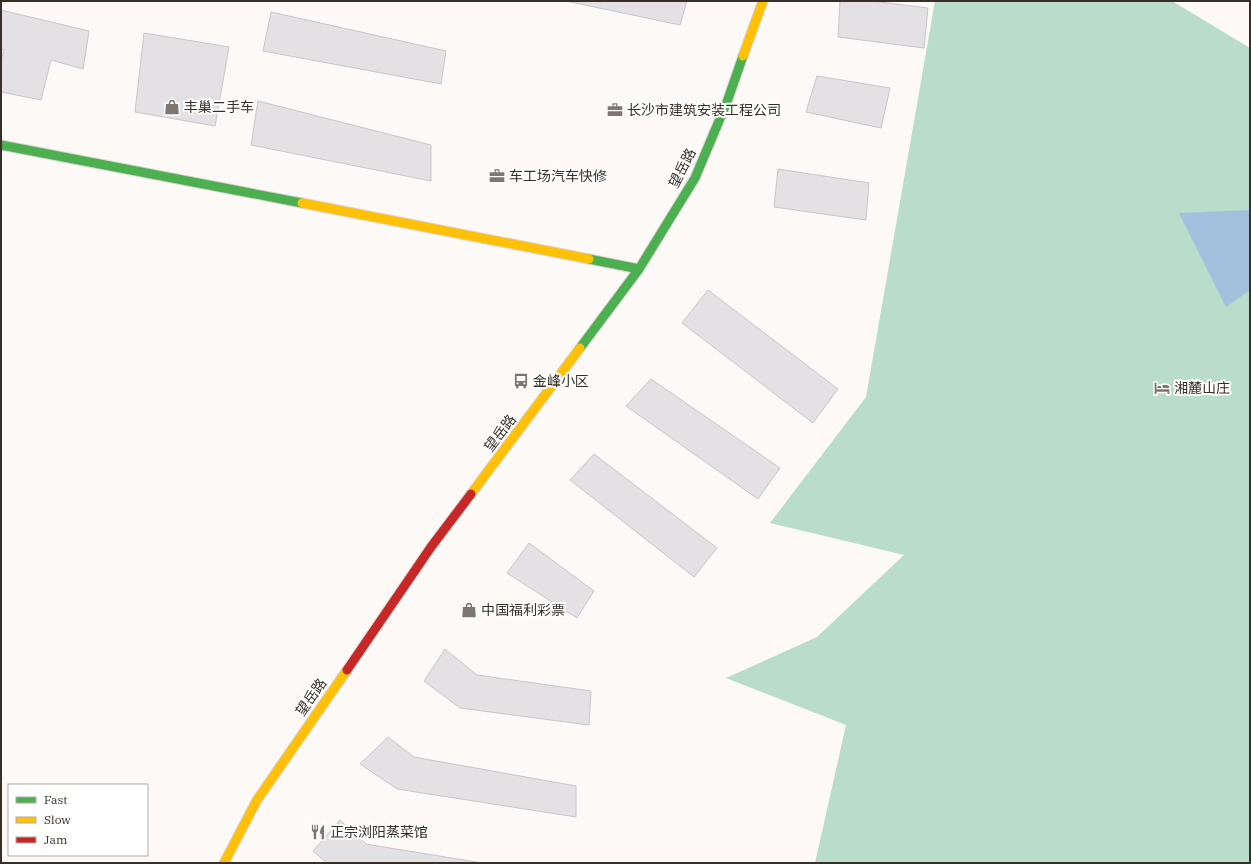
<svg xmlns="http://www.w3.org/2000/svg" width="1251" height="864" font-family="'IBM Plex Serif','Noto Sans SC',serif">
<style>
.forest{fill:#badcca}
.water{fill:#a3bfde}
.building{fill:#e3e1e4;stroke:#c8c6ca}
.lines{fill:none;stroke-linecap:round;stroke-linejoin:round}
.fast-casing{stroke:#dcd5d2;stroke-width:11}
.slow-casing{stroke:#dcd5d2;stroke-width:11}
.jam-casing{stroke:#dcd5d2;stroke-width:11}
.fast{stroke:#4caf50;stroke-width:9}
.slow{stroke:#ffc107;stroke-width:9}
.jam{stroke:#c62828;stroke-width:9}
.labels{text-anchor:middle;stroke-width:4;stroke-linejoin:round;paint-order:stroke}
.poi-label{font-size:14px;fill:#382f29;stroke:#fff;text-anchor:start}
.street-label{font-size:14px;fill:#382f29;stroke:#fff}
</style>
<rect width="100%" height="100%" fill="#fcf9f7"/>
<path class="forest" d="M935,1H1172L1250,48V863H815L846,725L726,678L817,637L904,555L770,523L866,397Z"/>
<path class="water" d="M1250,210V290L1226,307L1179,213Z"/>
<g class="building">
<path d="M566,1H687L680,25Z"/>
<path d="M840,1H872L928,8L924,48L838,37Z"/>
<path d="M1,10L89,31L83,69L51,60L41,100L1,92V60L4,50L1,49Z"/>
<path d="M271,12L446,51L441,84L263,51Z"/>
<path d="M144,33L229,47L215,126L135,112Z"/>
<path d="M817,76L890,88L881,128L806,112Z"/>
<path d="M258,101L431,145V181L251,145Z"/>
<path d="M778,169L869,183L866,220L774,207Z"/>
<path d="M708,290L838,389L813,423L682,323Z"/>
<path d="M651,379L780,468L758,499L626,406Z"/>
<path d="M594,454L717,548L694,577L570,480Z"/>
<path d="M529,543L594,591L577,618L507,573Z"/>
<path d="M445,649L477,675L591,691L589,725L460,708L424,681Z"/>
<path d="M388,737L414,757L576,786V817L397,789L360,764Z"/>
<path d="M340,820L366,844L482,863H327L313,851Z"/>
</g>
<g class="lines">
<defs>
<g id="fast">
<path d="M1,145L302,203"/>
<path d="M589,259L639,269"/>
<path d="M580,348L639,269L695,178L727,102L743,56"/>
</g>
<g id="slow">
<path d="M743,56L763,1"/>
<path d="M302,203L589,259"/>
<path d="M471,494L580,348"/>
<path d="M224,863L257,800L347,670"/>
</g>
<path id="jam" d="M347,670L431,547L471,494"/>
</defs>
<use href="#fast" class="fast-casing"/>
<use href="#slow" class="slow-casing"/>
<use href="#jam" class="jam-casing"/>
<use href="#fast" class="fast"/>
<use href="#slow" class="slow"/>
<use href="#jam" class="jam"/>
</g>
<defs>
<symbol id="shop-bare" viewBox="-9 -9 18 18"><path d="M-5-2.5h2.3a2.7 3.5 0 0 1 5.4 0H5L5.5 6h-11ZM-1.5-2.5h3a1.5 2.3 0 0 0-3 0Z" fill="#7d7671" stroke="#fff" stroke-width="2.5" paint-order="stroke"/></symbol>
<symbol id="office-bare" viewBox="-9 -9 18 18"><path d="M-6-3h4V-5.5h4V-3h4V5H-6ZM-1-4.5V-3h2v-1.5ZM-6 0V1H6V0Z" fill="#7d7671" stroke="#fff" stroke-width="2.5" paint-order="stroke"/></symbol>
<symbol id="bus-bare" viewBox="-9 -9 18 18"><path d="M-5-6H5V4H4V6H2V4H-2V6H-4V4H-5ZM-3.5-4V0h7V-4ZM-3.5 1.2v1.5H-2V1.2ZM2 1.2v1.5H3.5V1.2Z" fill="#7d7671" stroke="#fff" stroke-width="2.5" paint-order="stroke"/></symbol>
<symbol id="hotel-bare" viewBox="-9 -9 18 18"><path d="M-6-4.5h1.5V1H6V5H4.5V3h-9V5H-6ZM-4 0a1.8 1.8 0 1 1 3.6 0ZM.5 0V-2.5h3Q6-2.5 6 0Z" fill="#7d7671" stroke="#fff" stroke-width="2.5" paint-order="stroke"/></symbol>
<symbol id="restaurant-bare" viewBox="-9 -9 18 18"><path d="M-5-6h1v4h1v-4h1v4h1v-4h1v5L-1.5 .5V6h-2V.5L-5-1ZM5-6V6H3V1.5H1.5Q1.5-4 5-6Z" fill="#7d7671" stroke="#fff" stroke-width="2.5" paint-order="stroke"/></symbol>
</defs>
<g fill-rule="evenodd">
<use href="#shop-bare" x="161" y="96" width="22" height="22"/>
<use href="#office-bare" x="604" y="99" width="22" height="22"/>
<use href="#office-bare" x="486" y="165" width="22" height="22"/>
<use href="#bus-bare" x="510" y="370" width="22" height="22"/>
<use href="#hotel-bare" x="1151" y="377" width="22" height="22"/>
<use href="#shop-bare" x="458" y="599" width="22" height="22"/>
<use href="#restaurant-bare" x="307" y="821" width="22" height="22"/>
</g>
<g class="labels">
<g class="poi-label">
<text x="184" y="112">丰巢二手车</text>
<text x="627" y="115">长沙市建筑安装工程公司</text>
<text x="509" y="181">车工场汽车快修</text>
<text x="533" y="386">金峰小区</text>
<text x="1174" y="393">湘麓山庄</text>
<text x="481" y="615">中国福利彩票</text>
<text x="330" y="837">正宗浏阳蒸菜馆</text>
</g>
<g class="street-label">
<text transform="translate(682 168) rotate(-63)" y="5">望岳路</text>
<text transform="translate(500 433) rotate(-53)" y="5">望岳路</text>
<text transform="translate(311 697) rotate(-55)" y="5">望岳路</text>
</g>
</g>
<rect width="1251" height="864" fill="none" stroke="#382f29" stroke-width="4"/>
<rect x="8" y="784" width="140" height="72" fill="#ffffff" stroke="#afaca9"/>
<rect x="16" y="797" width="20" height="6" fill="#4caf50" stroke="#afaca9"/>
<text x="44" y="804" font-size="12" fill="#382f29">Fast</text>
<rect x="16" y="817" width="20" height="6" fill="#ffc107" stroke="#afaca9"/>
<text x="44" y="824" font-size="12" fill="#382f29">Slow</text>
<rect x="16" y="837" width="20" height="6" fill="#c62828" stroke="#afaca9"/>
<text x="44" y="844" font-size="12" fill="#382f29">Jam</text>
</svg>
